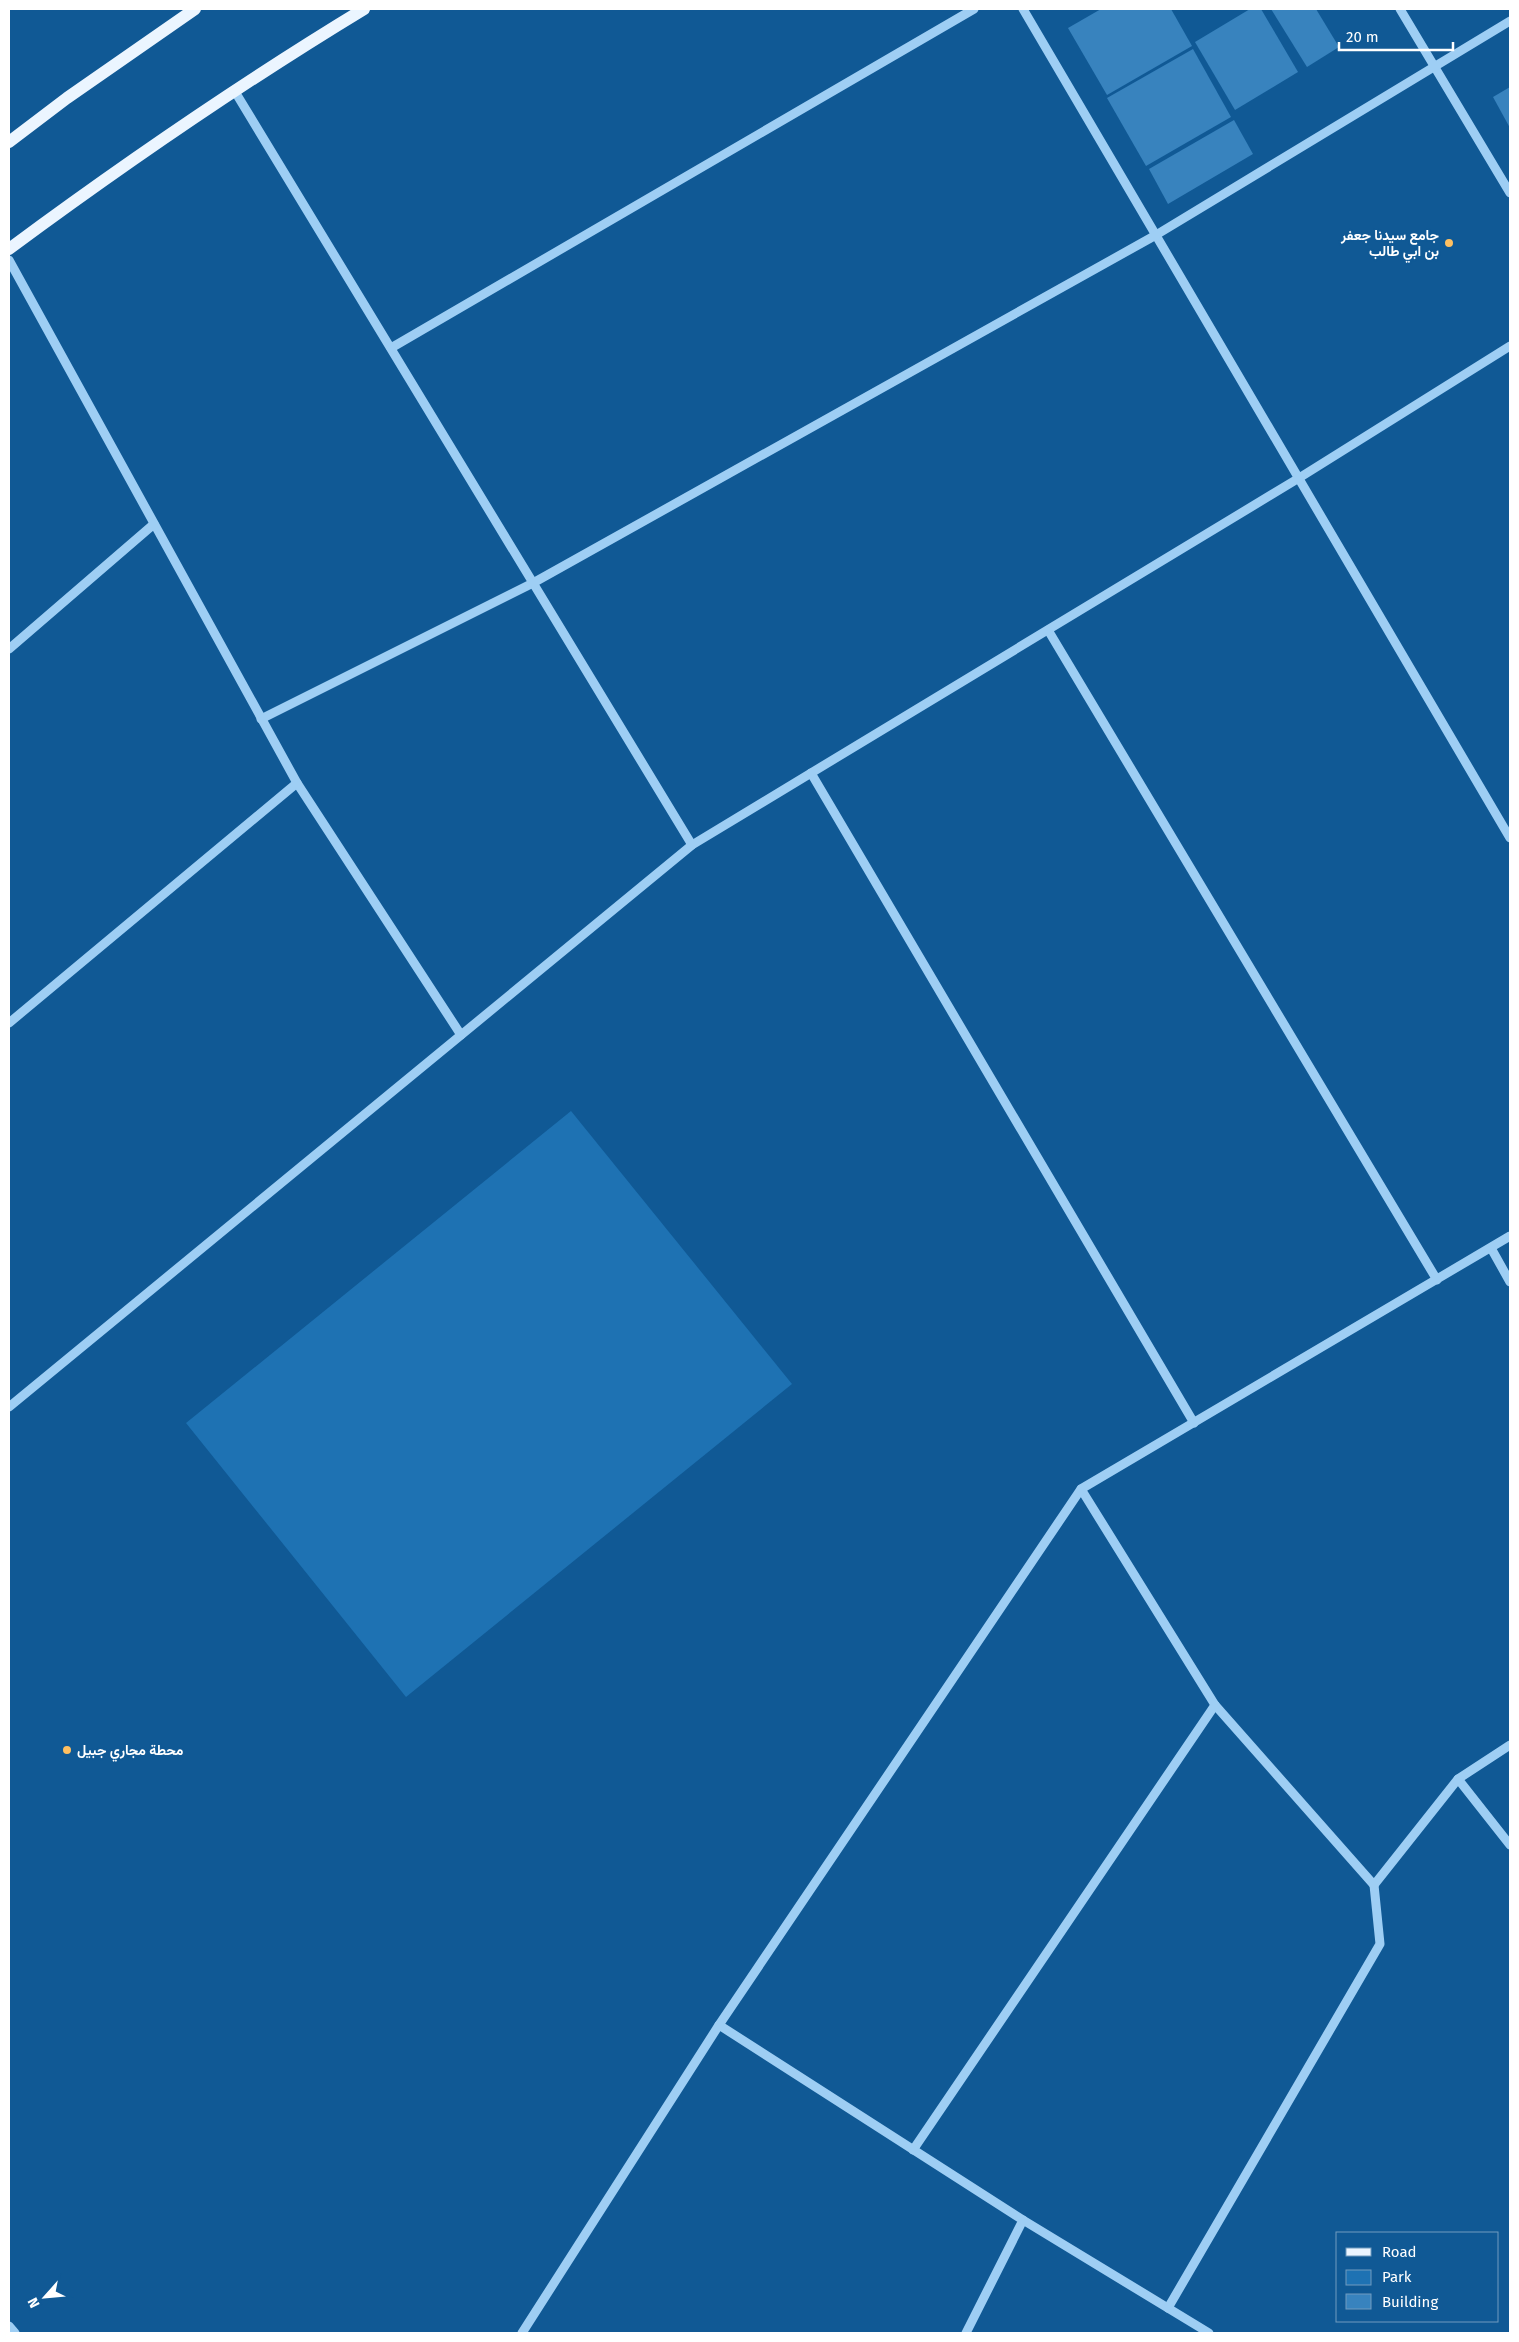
<svg xmlns="http://www.w3.org/2000/svg" width="1519" height="2342" font-family="'Fira Sans',Vazirmatn,sans-serif">
<style>
.green{fill:#1e72b3}
.building{fill:#3883be}
.lines{fill:none;stroke-linecap:round;stroke-linejoin:round}
.minor{stroke:#9ecef4;stroke-width:9}
.major{stroke:#ebf5ff;stroke-width:12}
.poi-dot{fill:#ffc061;stroke:#105995;stroke-width:2}
.labels{text-anchor:middle;stroke-width:4;stroke-linejoin:round;paint-order:stroke}
.poi-label{font-size:14px;font-weight:bold;fill:#fff;stroke:#105995;text-anchor:end}
</style>
<rect width="100%" height="100%" fill="#105995"/>
<path class="green" d="M571,1111L792,1384L406,1697L186,1423Z"/>
<g class="building">
<path d="M1101,9H1171L1192,46L1107,95L1068,28Z"/>
<path d="M1250,9H1261L1298,72L1235,110L1195,42Z"/>
<path d="M1271,9H1316L1339,47L1307,67Z"/>
<path d="M1193,49L1231,117L1146,166L1107,98Z"/>
<path d="M1510,87V128L1493,97Z"/>
<path d="M1234,120L1253,154L1168,204L1149,169Z"/>
</g>
<g class="lines">
<g class="minor">
<path d="M1023,9L1510,838"/>
<path d="M1400,9L1510,193"/>
<path d="M234,90L692,845"/>
<path d="M9,260L297,783L461,1035"/>
<path d="M391,348L974,9"/>
<path d="M1048,630L1437,1280"/>
<path d="M9,649L154,524"/>
<path d="M261,719L533,583L1156,235L1510,21"/>
<path d="M811,773L1194,1423"/>
<path d="M9,1023L297,783"/>
<path d="M1491,1248L1510,1282"/>
<path d="M9,1407L692,845L1299,478L1510,346"/>
<path d="M1081,1489L1215,1705L1374,1885L1458,1779L1510,1745"/>
<path d="M1458,1779L1510,1845"/>
<path d="M719,2025L1023,2220L1209,2333"/>
<path d="M913,2150L1215,1705"/>
<path d="M1168,2308L1380,1944L1374,1885"/>
<path d="M9,2326L15,2333"/>
<path d="M522,2333L719,2025L1081,1489L1510,1236"/>
<path d="M966,2333L1023,2220"/>
</g>
<g class="major">
<path d="M9,142L67,98L195,9"/>
<path d="M9,249C124,164 242,83 364,9"/>
</g>
</g>
<g class="poi-dot">
<circle cx="1449" cy="243" r="5"/>
<circle cx="67" cy="1750" r="5"/>
</g>
<g class="labels">
<g class="poi-label">
<text x="1439" y="240">جامع سيدنا جعفر<tspan x="1439" dy="16">بن ابي طالب</tspan></text>
<text x="77" y="1755" text-anchor="start">محطة مجاري جبيل</text>
</g>
</g>
<rect width="1519" height="2342" fill="none" stroke="#ffffff" stroke-width="20"/>
<rect x="1336" y="2232" width="162" height="90" fill="#105995" stroke="#709bbf"/>
<rect x="1346" y="2248" width="25" height="8" fill="#ebf5ff" stroke="#709bbf"/>
<text x="1382" y="2257" font-size="15" fill="#ffffff">Road</text>
<rect x="1346" y="2270" width="25" height="15" fill="#1e72b3" stroke="#709bbf"/>
<text x="1382" y="2282" font-size="15" fill="#ffffff">Park</text>
<rect x="1346" y="2294" width="25" height="15" fill="#3883be" stroke="#709bbf"/>
<text x="1382" y="2307" font-size="15" fill="#ffffff">Building</text>
<g transform="translate(45 2297) rotate(243)" stroke="#105995" stroke-width="4" paint-order="stroke">
<path d="M0-4L9 19L0 12L-9 19Z" fill="#ffffff"/>
<text y="-8" font-size="14" font-weight="bold" text-anchor="middle" fill="#ffffff">N</text>
</g>
<path d="M1339 42v8h114v-8" fill="none" stroke="#ffffff" stroke-width="2.5"/>
<text x="1346" y="42" font-size="15" fill="#ffffff" stroke="#105995" stroke-width="4" paint-order="stroke">20 m</text>
</svg>
